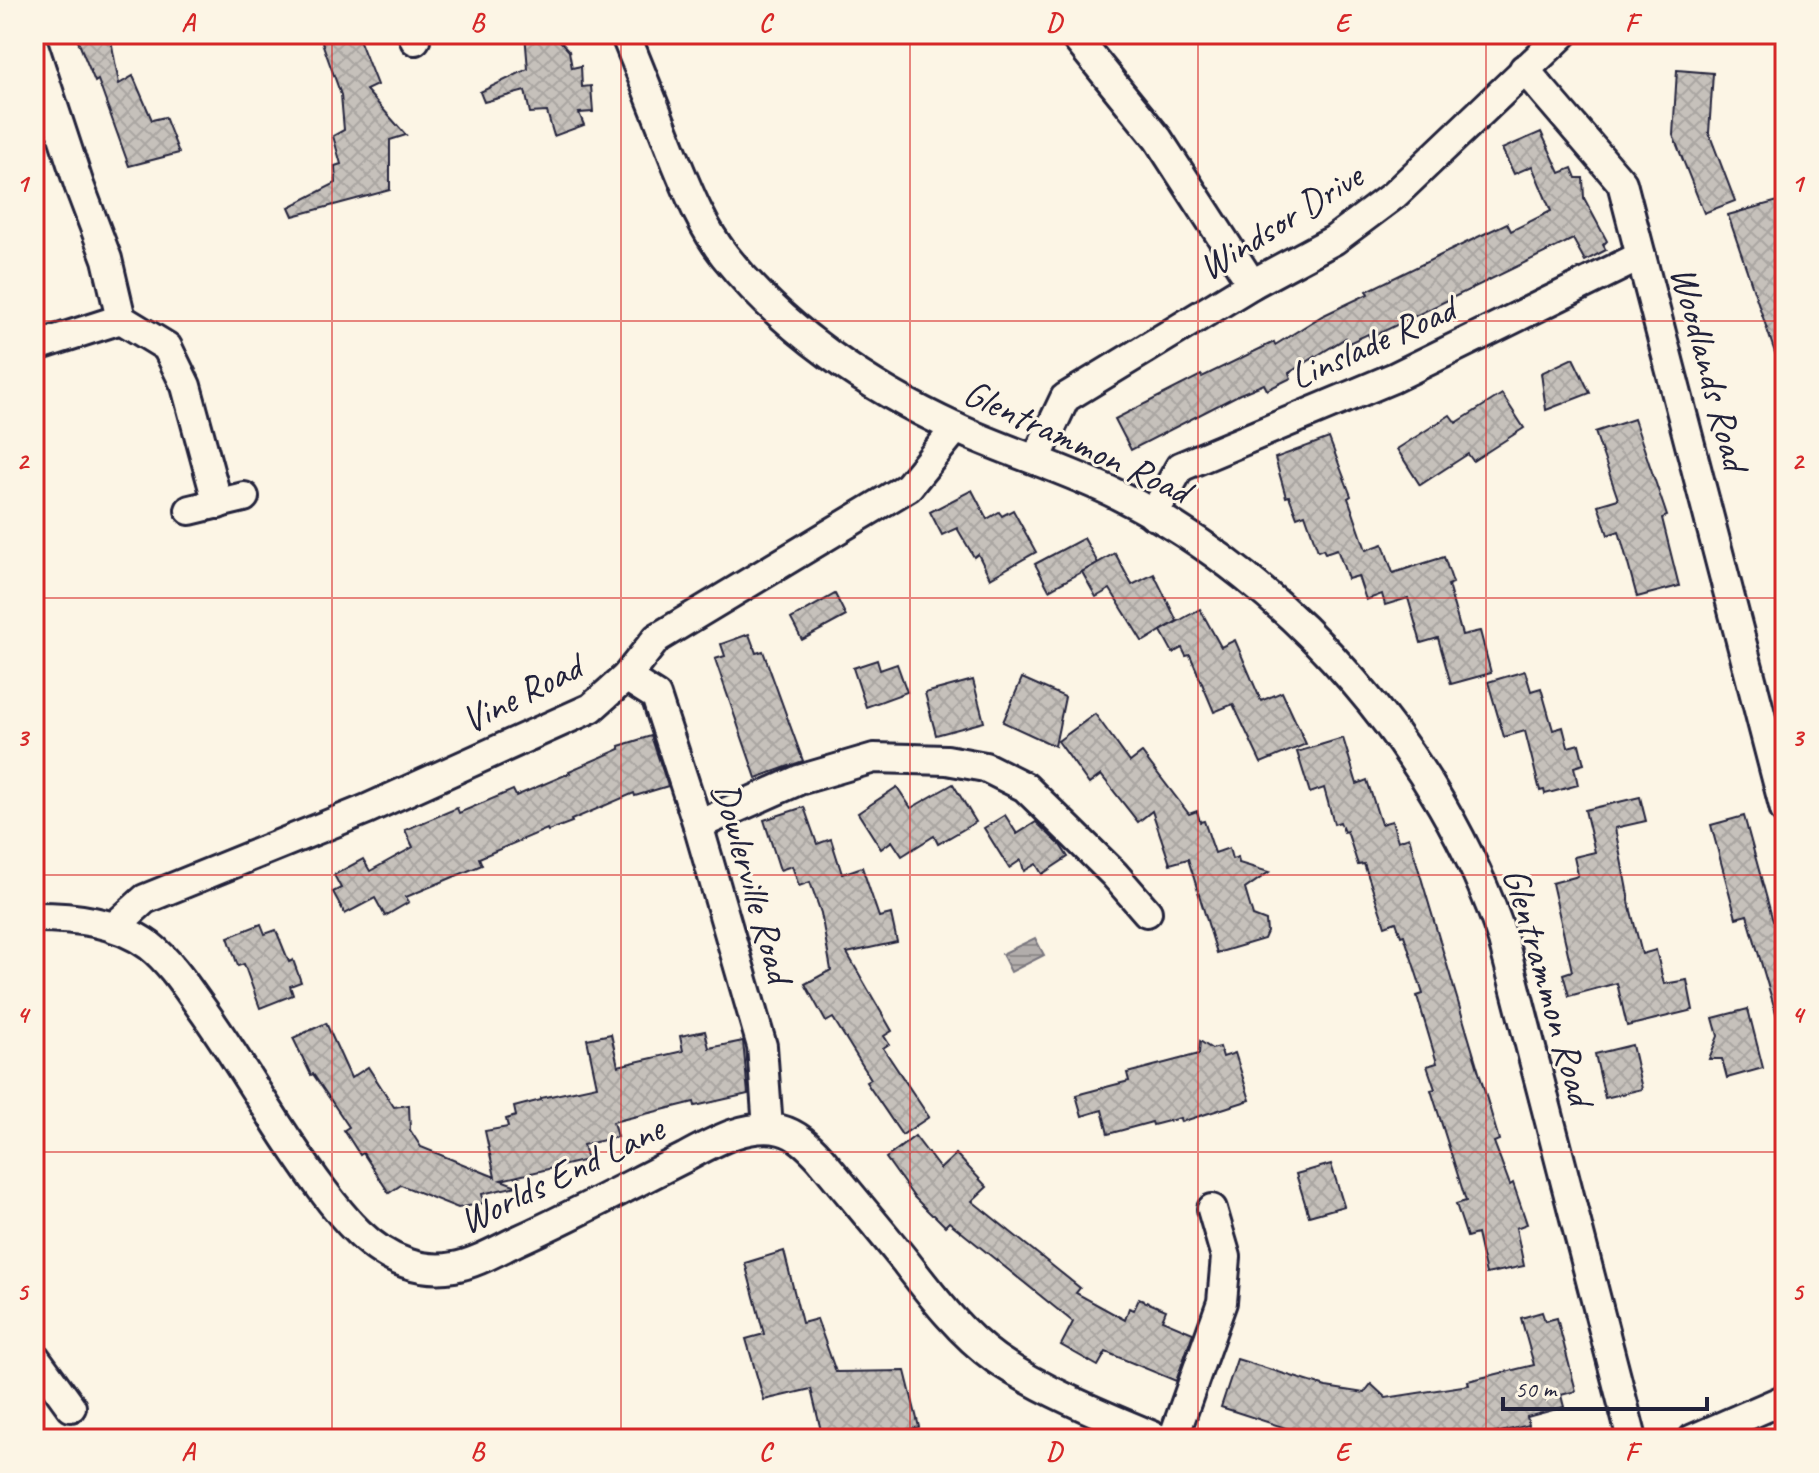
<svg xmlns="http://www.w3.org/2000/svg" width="1819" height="1473" font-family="Caveat,sans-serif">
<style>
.water{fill:url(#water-rules);stroke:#78757e;stroke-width:2}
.building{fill:url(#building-cross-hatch);stroke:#22223b;stroke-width:2}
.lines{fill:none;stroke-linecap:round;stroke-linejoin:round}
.street-casing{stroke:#22223b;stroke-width:34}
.street{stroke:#fcf5e5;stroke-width:28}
.grid{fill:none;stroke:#d62828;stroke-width:2;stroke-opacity:0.55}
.labels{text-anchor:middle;stroke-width:6;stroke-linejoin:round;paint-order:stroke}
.street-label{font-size:38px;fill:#22223b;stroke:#fcf5e5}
.neatline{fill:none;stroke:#d62828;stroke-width:3}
.grid-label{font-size:26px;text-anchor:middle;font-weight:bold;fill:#d62828}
</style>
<defs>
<pattern id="water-rules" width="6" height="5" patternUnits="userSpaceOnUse" patternTransform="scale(2)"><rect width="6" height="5" fill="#b2adab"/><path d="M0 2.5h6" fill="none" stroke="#908c8c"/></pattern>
<pattern id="building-cross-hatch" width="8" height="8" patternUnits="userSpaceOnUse" patternTransform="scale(2)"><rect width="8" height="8" fill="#c6c1bb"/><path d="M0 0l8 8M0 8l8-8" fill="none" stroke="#aaa6a2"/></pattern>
</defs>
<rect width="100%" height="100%" fill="#fcf5e5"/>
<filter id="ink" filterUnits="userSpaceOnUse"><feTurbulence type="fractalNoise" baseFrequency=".0125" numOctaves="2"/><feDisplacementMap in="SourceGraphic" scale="16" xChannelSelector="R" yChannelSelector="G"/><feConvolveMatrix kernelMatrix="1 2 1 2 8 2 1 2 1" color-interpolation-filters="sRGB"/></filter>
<g filter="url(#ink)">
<path class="water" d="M1035,938L1044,955L1011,972L1002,954Z"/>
<g class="building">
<path d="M99,34H110L119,84L133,76L152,120L165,117L179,153L129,166L98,80L95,82L78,41Z"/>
<path d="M319,34H357L377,85L366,90L406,135L390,140V190L293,216L289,207L336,183L335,166L341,164L333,136L344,130L341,95Z"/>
<path d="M525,34H554L569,51L572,68L581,66L582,87L591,86L593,112L579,113L584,125L554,136L547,112L530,113L525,91L484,102L480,92L528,69Z"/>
<path d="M1677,70L1713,73L1709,133L1735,201L1704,213L1673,135Z"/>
<path d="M1541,132L1560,173L1572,168L1576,178H1583L1584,198L1607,241L1603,245L1606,250L1585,261L1573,239L1370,338L1368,334L1349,343L1346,338L1289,373L1291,378L1267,390L1264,384L1240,394L1131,450L1115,419L1201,375L1202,377L1274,342L1275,345L1322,316L1368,294L1367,291L1482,235L1507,223L1511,231L1551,211L1532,166L1514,174L1502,149Z"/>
<path d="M1785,199V372L1782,373L1728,215Z"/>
<path d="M1573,358L1590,393L1546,410L1541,373Z"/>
<path d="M1502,394L1524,428L1473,461L1468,454L1420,485L1397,449L1450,415L1456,423Z"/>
<path d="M1634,419L1667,516L1662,518L1679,586L1637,597L1619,531L1608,535L1598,505L1618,499L1595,432Z"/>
<path d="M1329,438L1351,496L1348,498L1366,550L1383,544L1393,573L1444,557L1453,583L1448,585L1462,635L1480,631L1491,673L1451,684L1438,638L1421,643L1408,598L1385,605L1382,594L1366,600L1358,576L1348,579L1337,549L1325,553L1323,549L1318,551L1305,514L1297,517L1289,496L1286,497L1275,458Z"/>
<path d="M972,490L987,519L999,512L1002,516L1013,510L1036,552L990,578L978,554L974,557L957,528L942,535L930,512Z"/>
<path d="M1084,538L1098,563L1049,590L1035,564Z"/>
<path d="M1115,553L1132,585L1154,574L1177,621L1144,641H1142L1110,589L1096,597L1082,572Z"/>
<path d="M835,594L846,616L802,640L791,619Z"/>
<path d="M1200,609L1221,647L1235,640L1261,701L1282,692L1306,744L1261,763L1233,704L1214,712L1190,655L1186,656L1182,648L1173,653L1161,631Z"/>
<path d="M749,634L756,653L763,651L803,761L756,778L715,659L725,656L721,644Z"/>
<path d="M877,660L880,670L897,664L907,692L866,707L853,668Z"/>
<path d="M1525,671L1531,691L1541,688L1553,730L1563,727L1568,747L1579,744L1584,764L1574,767L1578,785L1545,794L1544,790L1540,791L1525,731L1504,737L1488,682Z"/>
<path d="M1022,678L1065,697L1055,746L1003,722Z"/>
<path d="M973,680L984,722L936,735L925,693Z"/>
<path d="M1095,714L1130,762L1142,753L1189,814L1197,811L1200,822L1204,821L1215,853L1229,848L1232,859L1238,857L1239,863L1269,872L1245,889L1253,916L1266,921L1267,932L1264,939L1217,953L1188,859L1170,864L1152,811L1138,822L1101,775L1089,784L1058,741Z"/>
<path d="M651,736L668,786L635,796L634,793L571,820L572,822L548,831L547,829L479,858L482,865L406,897L409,902L385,916L375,898L345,914L333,892L341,888L334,875L363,859L370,871L413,847L405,830L457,808L459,813L513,790L516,796L570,773L569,771L620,749L619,746Z"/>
<path d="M1343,738L1357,784L1367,780L1381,824L1392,821L1398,841L1409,837L1489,1106L1499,1140L1494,1142L1510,1185L1513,1183L1527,1224L1516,1228L1524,1266L1486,1274L1477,1234L1467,1237L1456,1204L1466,1201L1431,1090L1435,1089L1427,1066L1437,1063L1417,996L1423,994L1404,935L1401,936L1396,922L1385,926L1364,864L1358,865L1347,831L1344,832L1340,822L1334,824L1324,788L1310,793L1297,752Z"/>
<path d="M953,784L976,822L938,844L934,836L902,856L892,841L881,849L858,813L897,787L911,808Z"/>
<path d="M1640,797L1646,821L1615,828L1631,911L1642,954L1656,950L1664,984L1687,980L1693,1010L1627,1026L1617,983L1569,996L1563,974L1572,971L1552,883L1575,877L1578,875L1574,857L1595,852L1585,810Z"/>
<path d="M804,807L817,844L831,839L842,874L862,867L879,917L891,914L897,942L847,953L892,1031L884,1036L889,1044L883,1048L929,1117L902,1135L866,1082L871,1079L833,1018L826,1022L805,984L831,970L821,913L810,882L799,886L792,866L780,870L764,820Z"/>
<path d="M1005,815L1017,834L1036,822L1060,845L1068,857L1042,874L1036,864L1024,871L1021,860L1009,868L984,828Z"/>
<path d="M1744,816L1773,921L1781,919L1785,934V1022L1779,1023L1747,915L1736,918L1711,825Z"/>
<path d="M261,924L265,934L276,930L289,962L293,960L301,982L290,986L293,995L260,1008L244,964L238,966L228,937Z"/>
<path d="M1748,1009L1763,1068L1727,1078L1722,1059H1709L1718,1036L1713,1018Z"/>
<path d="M326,1023L351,1078L368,1067L394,1107L409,1105L410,1130L421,1147L495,1177L485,1131L508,1127L506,1119L516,1116L514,1107L541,1100V1098L597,1086L587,1039L611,1034L618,1066L683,1051L680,1036L705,1031L709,1048L743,1041L748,1094L695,1106L694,1102L613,1122L617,1137L583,1145L587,1160L501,1180L517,1186L482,1194L484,1203L458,1208L401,1185L389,1193L363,1153L360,1155L344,1130L349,1127L313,1074L311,1075L293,1038Z"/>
<path d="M1200,1041L1212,1049L1220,1047L1223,1057L1235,1053L1250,1100L1181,1122L1180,1118L1153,1125L1152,1122L1108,1134L1102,1110L1082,1116L1076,1095L1129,1081L1127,1073L1199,1054Z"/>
<path d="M1632,1045L1642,1089L1605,1098L1595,1054Z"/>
<path d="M915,1136L940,1169L956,1154L987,1187L972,1201L1080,1288L1076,1293L1125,1320L1129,1308L1134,1310L1139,1299L1166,1310L1162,1320L1193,1333L1176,1381L1106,1352L1098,1366L1061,1345L1073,1322L949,1222L945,1226L934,1215H932L914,1197L886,1158Z"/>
<path d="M1331,1164L1344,1206L1309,1216L1296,1174Z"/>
<path d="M784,1251L802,1323L817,1319L836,1372L905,1371L919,1427L873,1439H823L811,1389L764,1400L746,1339L764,1334L745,1263Z"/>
<path d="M1542,1312L1545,1321L1557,1318L1576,1391L1561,1395L1564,1407L1527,1417L1529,1425L1472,1439H1303L1304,1434L1221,1407L1237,1359L1326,1387L1364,1393L1371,1384L1386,1398L1469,1385L1468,1381L1534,1365L1521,1318Z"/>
</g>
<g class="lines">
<defs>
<g id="street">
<path d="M413,34L415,40"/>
<path d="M625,34C642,75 658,116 674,157C688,191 702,227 725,256C785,331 869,388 956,428C1010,453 1067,469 1120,496C1294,583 1442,756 1503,940L1632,1439"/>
<path d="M1073,34L1158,139L1252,284"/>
<path d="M34,48L79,185L107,259L121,319L167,347L186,386L218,504"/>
<path d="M1524,69L1622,183L1785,810"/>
<path d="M34,347L121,319"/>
<path d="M1036,459L1065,398L1252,284L1334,240L1394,195L1563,34"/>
<path d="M190,510L244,497"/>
<path d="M1153,515L1180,467L1393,378L1641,256"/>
<path d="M626,677L656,696L698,825L762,1046L768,1128"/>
<path d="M698,825L799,780L874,758L947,760L985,767L1025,787L1114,874L1147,912"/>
<path d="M34,917C74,917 116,921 150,946C170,962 185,985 200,1006C243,1065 277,1130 321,1188C343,1218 370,1251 406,1263C421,1268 438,1270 454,1267C477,1263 499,1249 521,1239C576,1214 630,1185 684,1158C712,1143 747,1122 781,1130C797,1134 809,1146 820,1158C848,1192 877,1226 905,1261C932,1296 960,1333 996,1359C1044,1392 1107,1417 1160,1439"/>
<path d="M114,927L145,899L367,809L591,708L626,677L657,638L908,487L956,428"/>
<path d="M34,1356L71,1407"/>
<path d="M1173,1439L1222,1302L1226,1257L1212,1209"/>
<path d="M1693,1439L1785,1399"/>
</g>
</defs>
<use href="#street" class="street-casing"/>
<use href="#street" class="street"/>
</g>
</g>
<path class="grid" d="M332,34V1439M621,34V1439M910,34V1439M1198,34V1439M1486,34V1439M34,321H1785M34,598H1785M34,875H1785M34,1152H1785"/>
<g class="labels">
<g class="street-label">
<text transform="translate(1280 221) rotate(-32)" y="13">Windsor Drive</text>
<text transform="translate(1372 342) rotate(-24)" y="13">Linslade Road</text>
<text transform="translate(1710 368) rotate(75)" y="13">Woodlands Road</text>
<text transform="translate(1077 441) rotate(25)" y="13">Glentrammon Road</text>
<text transform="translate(521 693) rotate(-27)" y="13">Vine Road</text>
<text transform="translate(753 882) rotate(74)" y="13">Dowlerville Road</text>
<text transform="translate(1549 986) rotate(74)" y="13">Glentrammon Road</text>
<text transform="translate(561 1174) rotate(-26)" y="13">Worlds End Lane</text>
</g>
</g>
<rect width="1819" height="1473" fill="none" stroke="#fcf5e5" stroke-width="88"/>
<path d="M1503 1397v12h204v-12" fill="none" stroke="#22223b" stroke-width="4"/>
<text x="1515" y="1397" font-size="24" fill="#22223b" stroke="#fcf5e5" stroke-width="6" paint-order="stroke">50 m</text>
<rect x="44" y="44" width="1731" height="1385" class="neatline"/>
<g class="grid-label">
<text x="188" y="31">A</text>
<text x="477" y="31">B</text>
<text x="765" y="31">C</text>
<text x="1054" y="31">D</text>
<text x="1342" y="31">E</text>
<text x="1631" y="31">F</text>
<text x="22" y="192">1</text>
<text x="1797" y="192">1</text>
<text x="22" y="469">2</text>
<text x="1797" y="469">2</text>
<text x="22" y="746">3</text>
<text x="1797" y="746">3</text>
<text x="22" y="1023">4</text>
<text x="1797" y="1023">4</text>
<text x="22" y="1300">5</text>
<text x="1797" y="1300">5</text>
<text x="188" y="1460">A</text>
<text x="477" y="1460">B</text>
<text x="765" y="1460">C</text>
<text x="1054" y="1460">D</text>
<text x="1342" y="1460">E</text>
<text x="1631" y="1460">F</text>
</g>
</svg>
